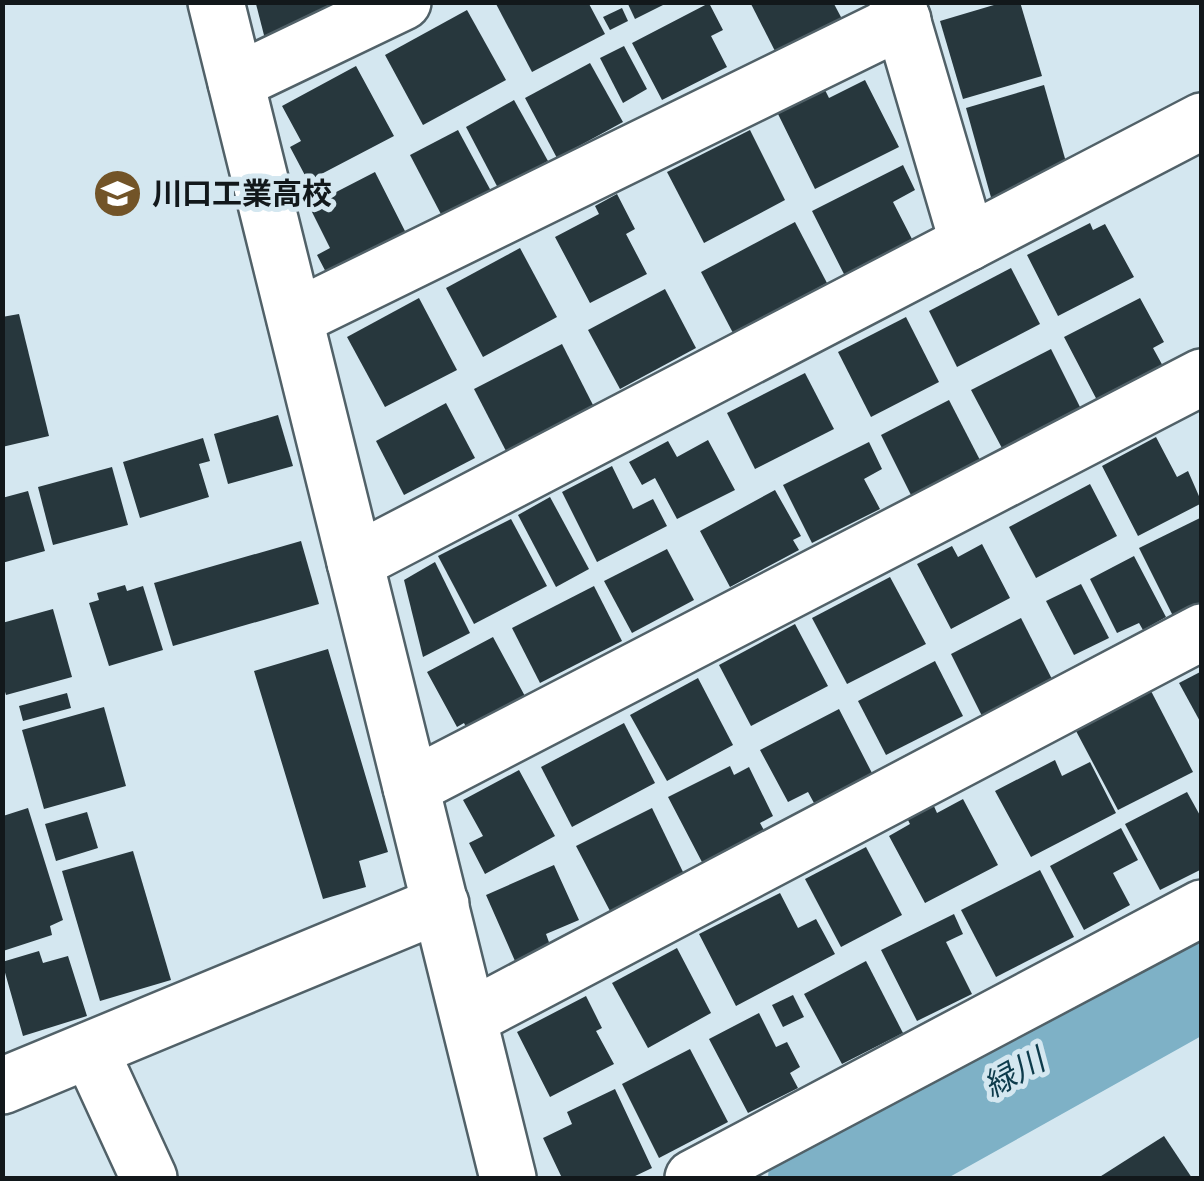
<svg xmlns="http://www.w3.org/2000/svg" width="1204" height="1181" font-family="Inter,'Noto Sans JP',sans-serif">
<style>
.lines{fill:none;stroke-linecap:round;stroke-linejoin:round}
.river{stroke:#7eb1c6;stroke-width:118}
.building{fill:#27373d}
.minor-casing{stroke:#516168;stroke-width:60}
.minor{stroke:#fff;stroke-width:55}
.labels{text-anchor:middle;stroke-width:10;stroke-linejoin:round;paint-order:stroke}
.poi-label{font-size:30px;font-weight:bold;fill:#12181b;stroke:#d4e7f0;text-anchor:start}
.water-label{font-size:32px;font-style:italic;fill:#0d3b4b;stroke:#d4e7f0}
</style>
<rect width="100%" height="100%" fill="#d4e7f0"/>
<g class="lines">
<path class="river" d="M827,1178L1202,968"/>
</g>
<g class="building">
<path d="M258,2H336L265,39L256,4Z"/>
<path d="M495,2H588L605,34L532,72Z"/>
<path d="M627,2H669L635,19Z"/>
<path d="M750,2H833L842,19L776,53Z"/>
<path d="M1004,2H1020L1042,76L963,99L940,21Z"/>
<path d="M709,3L723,30L711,36L727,67L662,100L632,43Z"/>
<path d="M622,8L628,21L610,30L603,17Z"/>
<path d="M467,10L506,80L423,125L385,55Z"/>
<path d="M624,46L647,89L623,103L600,58Z"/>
<path d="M590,63L623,122L557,158L525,98Z"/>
<path d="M356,66L394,136L308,181L290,147L301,141L282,106Z"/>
<path d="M865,80L899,147L815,189L778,114L825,90L829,98Z"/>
<path d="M1044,85L1068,169L992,201L966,108Z"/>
<path d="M514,100L548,161L498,188L466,127Z"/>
<path d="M458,130L491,191L443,218L410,155Z"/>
<path d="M750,130L785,200L704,243L667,172Z"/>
<path d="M903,165L915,190L893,202L913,241L845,276L812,211Z"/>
<path d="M375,172L408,237L329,278L317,255L330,248L309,206Z"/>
<path d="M617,194L635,229L626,234L647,274L590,303L555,237L599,214L595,206Z"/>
<path d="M795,222L827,283L733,333L701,272Z"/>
<path d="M1090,223L1093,230L1105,224L1134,277L1058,316L1027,255Z"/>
<path d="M520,248L557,317L483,357L446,288Z"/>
<path d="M1011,268L1040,324L957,367L929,311Z"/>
<path d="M665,289L696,348L620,389L588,330Z"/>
<path d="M419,298L457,370L385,407L347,337Z"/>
<path d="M1140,298L1164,342L1153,348L1164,368L1098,402L1064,337Z"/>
<path d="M19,314L49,436L2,447V317Z"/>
<path d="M906,317L939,382L871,417L838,352Z"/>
<path d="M562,344L593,405L506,451L474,389Z"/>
<path d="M1051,349L1081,409L1003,450L971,390Z"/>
<path d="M805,373L834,429L755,469L727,413Z"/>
<path d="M949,400L981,462L912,497L881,435Z"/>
<path d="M446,403L475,458L404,495L376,441Z"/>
<path d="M278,415L293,466L228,484L214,434Z"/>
<path d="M1156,437L1177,477L1188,471L1202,503L1138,536L1102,466Z"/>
<path d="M203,438L210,461L199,464L209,497L140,518L123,462Z"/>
<path d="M708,440L735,490L677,519L655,478L642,485L629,462L668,441L677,457Z"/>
<path d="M869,442L882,469L864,479L880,509L812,543L783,485Z"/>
<path d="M612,466L633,509L653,499L667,526L597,562L562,492Z"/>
<path d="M112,467L128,525L53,545L38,487Z"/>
<path d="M1090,484L1117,536L1036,578L1009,527Z"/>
<path d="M775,490L801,536L793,540L799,550L730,587L700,531Z"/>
<path d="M28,491L45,551L2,563V498Z"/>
<path d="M550,497L589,569L556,587L518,515Z"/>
<path d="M1202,517V602L1173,616L1139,548Z"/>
<path d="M511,519L547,586L474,624L438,556Z"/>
<path d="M301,541L319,604L173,646L154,583Z"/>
<path d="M982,544L1010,598L951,629L917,564L952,546L958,557Z"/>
<path d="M667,549L694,600L632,633L604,581Z"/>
<path d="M1134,556L1166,617L1143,630L1139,623L1117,633L1090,579Z"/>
<path d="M435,562L470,633L423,657L404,580Z"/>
<path d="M890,577L926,644L847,684L812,618Z"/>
<path d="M1081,584L1109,638L1074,655L1046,601Z"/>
<path d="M125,585L127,591L143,586L163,650L109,666L89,603L99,600L97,593Z"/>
<path d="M594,586L622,641L540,683L512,628Z"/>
<path d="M53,609L72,677L6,695L2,682V623Z"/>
<path d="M1021,618L1053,681L983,718L951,654Z"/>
<path d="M795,624L828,686L751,726L719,665Z"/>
<path d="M493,637L526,698L467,729L464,723L457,727L427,672Z"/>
<path d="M328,649L388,852L359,861L366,887L323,899L254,671Z"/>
<path d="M935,661L963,716L886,755L858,701Z"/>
<path d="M1202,671V725L1179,683Z"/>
<path d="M698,678L733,745L667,781L630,715Z"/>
<path d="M1151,691L1193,772L1118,810L1076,731Z"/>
<path d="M67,693L71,708L23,721L19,706Z"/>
<path d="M104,707L126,786L44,809L22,730Z"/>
<path d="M839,709L872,773L814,803L808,792L788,802L760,750Z"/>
<path d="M624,723L655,783L572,827L541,767Z"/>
<path d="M1055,760L1062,776L1090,762L1116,813L1031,857L995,791Z"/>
<path d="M730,766L734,775L749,767L773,816L760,823L765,832L703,864L668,797Z"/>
<path d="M519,770L555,836L485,874L469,843L483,836L463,800Z"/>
<path d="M1187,792L1202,819V869L1160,890L1125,824Z"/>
<path d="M963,799L998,865L925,903L889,836L910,824L907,818L933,804L937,813Z"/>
<path d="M28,808L63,920L50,926L52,935L3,951V816Z"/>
<path d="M652,808L684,874L610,911L576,846Z"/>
<path d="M87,812L98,848L56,861L45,824Z"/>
<path d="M1121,828L1138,860L1113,873L1130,905L1084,930L1050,866Z"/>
<path d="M866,847L902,915L841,947L805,879Z"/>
<path d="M133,851L171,980L100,1001L62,871Z"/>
<path d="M554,865L579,920L546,934L550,945L515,961L486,895Z"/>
<path d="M1040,870L1074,937L996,977L961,910Z"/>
<path d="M780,893L798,928L816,919L835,954L736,1006L699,934Z"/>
<path d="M954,914L963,934L946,942L972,994L917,1021L881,950Z"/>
<path d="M677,948L711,1013L648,1048L612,983Z"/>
<path d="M39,951L43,963L68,956L87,1016L23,1036L2,962Z"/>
<path d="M866,961L903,1033L842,1064L804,994Z"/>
<path d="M793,995L804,1017L783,1027L772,1005Z"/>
<path d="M586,996L602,1028L596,1031L614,1064L550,1097L517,1032Z"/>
<path d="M759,1013L776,1047L787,1042L800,1067L790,1073L798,1088L748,1113L709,1039Z"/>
<path d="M690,1049L728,1122L659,1158L622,1084Z"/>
<path d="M615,1089L652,1168L631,1178H562L543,1138L572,1124L567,1112Z"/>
<path d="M1164,1136L1192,1178H1098Z"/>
</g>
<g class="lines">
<defs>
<g id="minor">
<path d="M216,2L508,1178"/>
<path d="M897,2L968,243"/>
<path d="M236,82L403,2"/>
<path d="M295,318L903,20"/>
<path d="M355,562L1202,121"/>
<path d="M411,787L1202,377"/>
<path d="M469,1018L1202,632"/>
<path d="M90,1050L149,1178"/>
<path d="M2,1086L441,904"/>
<path d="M693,1178L1202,908"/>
</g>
</defs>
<use href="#minor" class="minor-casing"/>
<use href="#minor" class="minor"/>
</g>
<defs>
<symbol id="school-disc" viewBox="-11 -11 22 22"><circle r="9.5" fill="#725428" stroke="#d4e7f0"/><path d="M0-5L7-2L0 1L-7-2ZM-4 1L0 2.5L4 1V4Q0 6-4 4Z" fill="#fff"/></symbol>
</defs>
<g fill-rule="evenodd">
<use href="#school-disc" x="90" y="166" width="55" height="55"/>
</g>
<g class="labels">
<g class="poi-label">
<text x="152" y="204">川口工業高校</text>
</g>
<g class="water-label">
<text transform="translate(1014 1073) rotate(-29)" y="11">緑川</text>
</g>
</g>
<rect width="1204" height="1181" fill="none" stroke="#12181b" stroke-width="10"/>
</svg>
